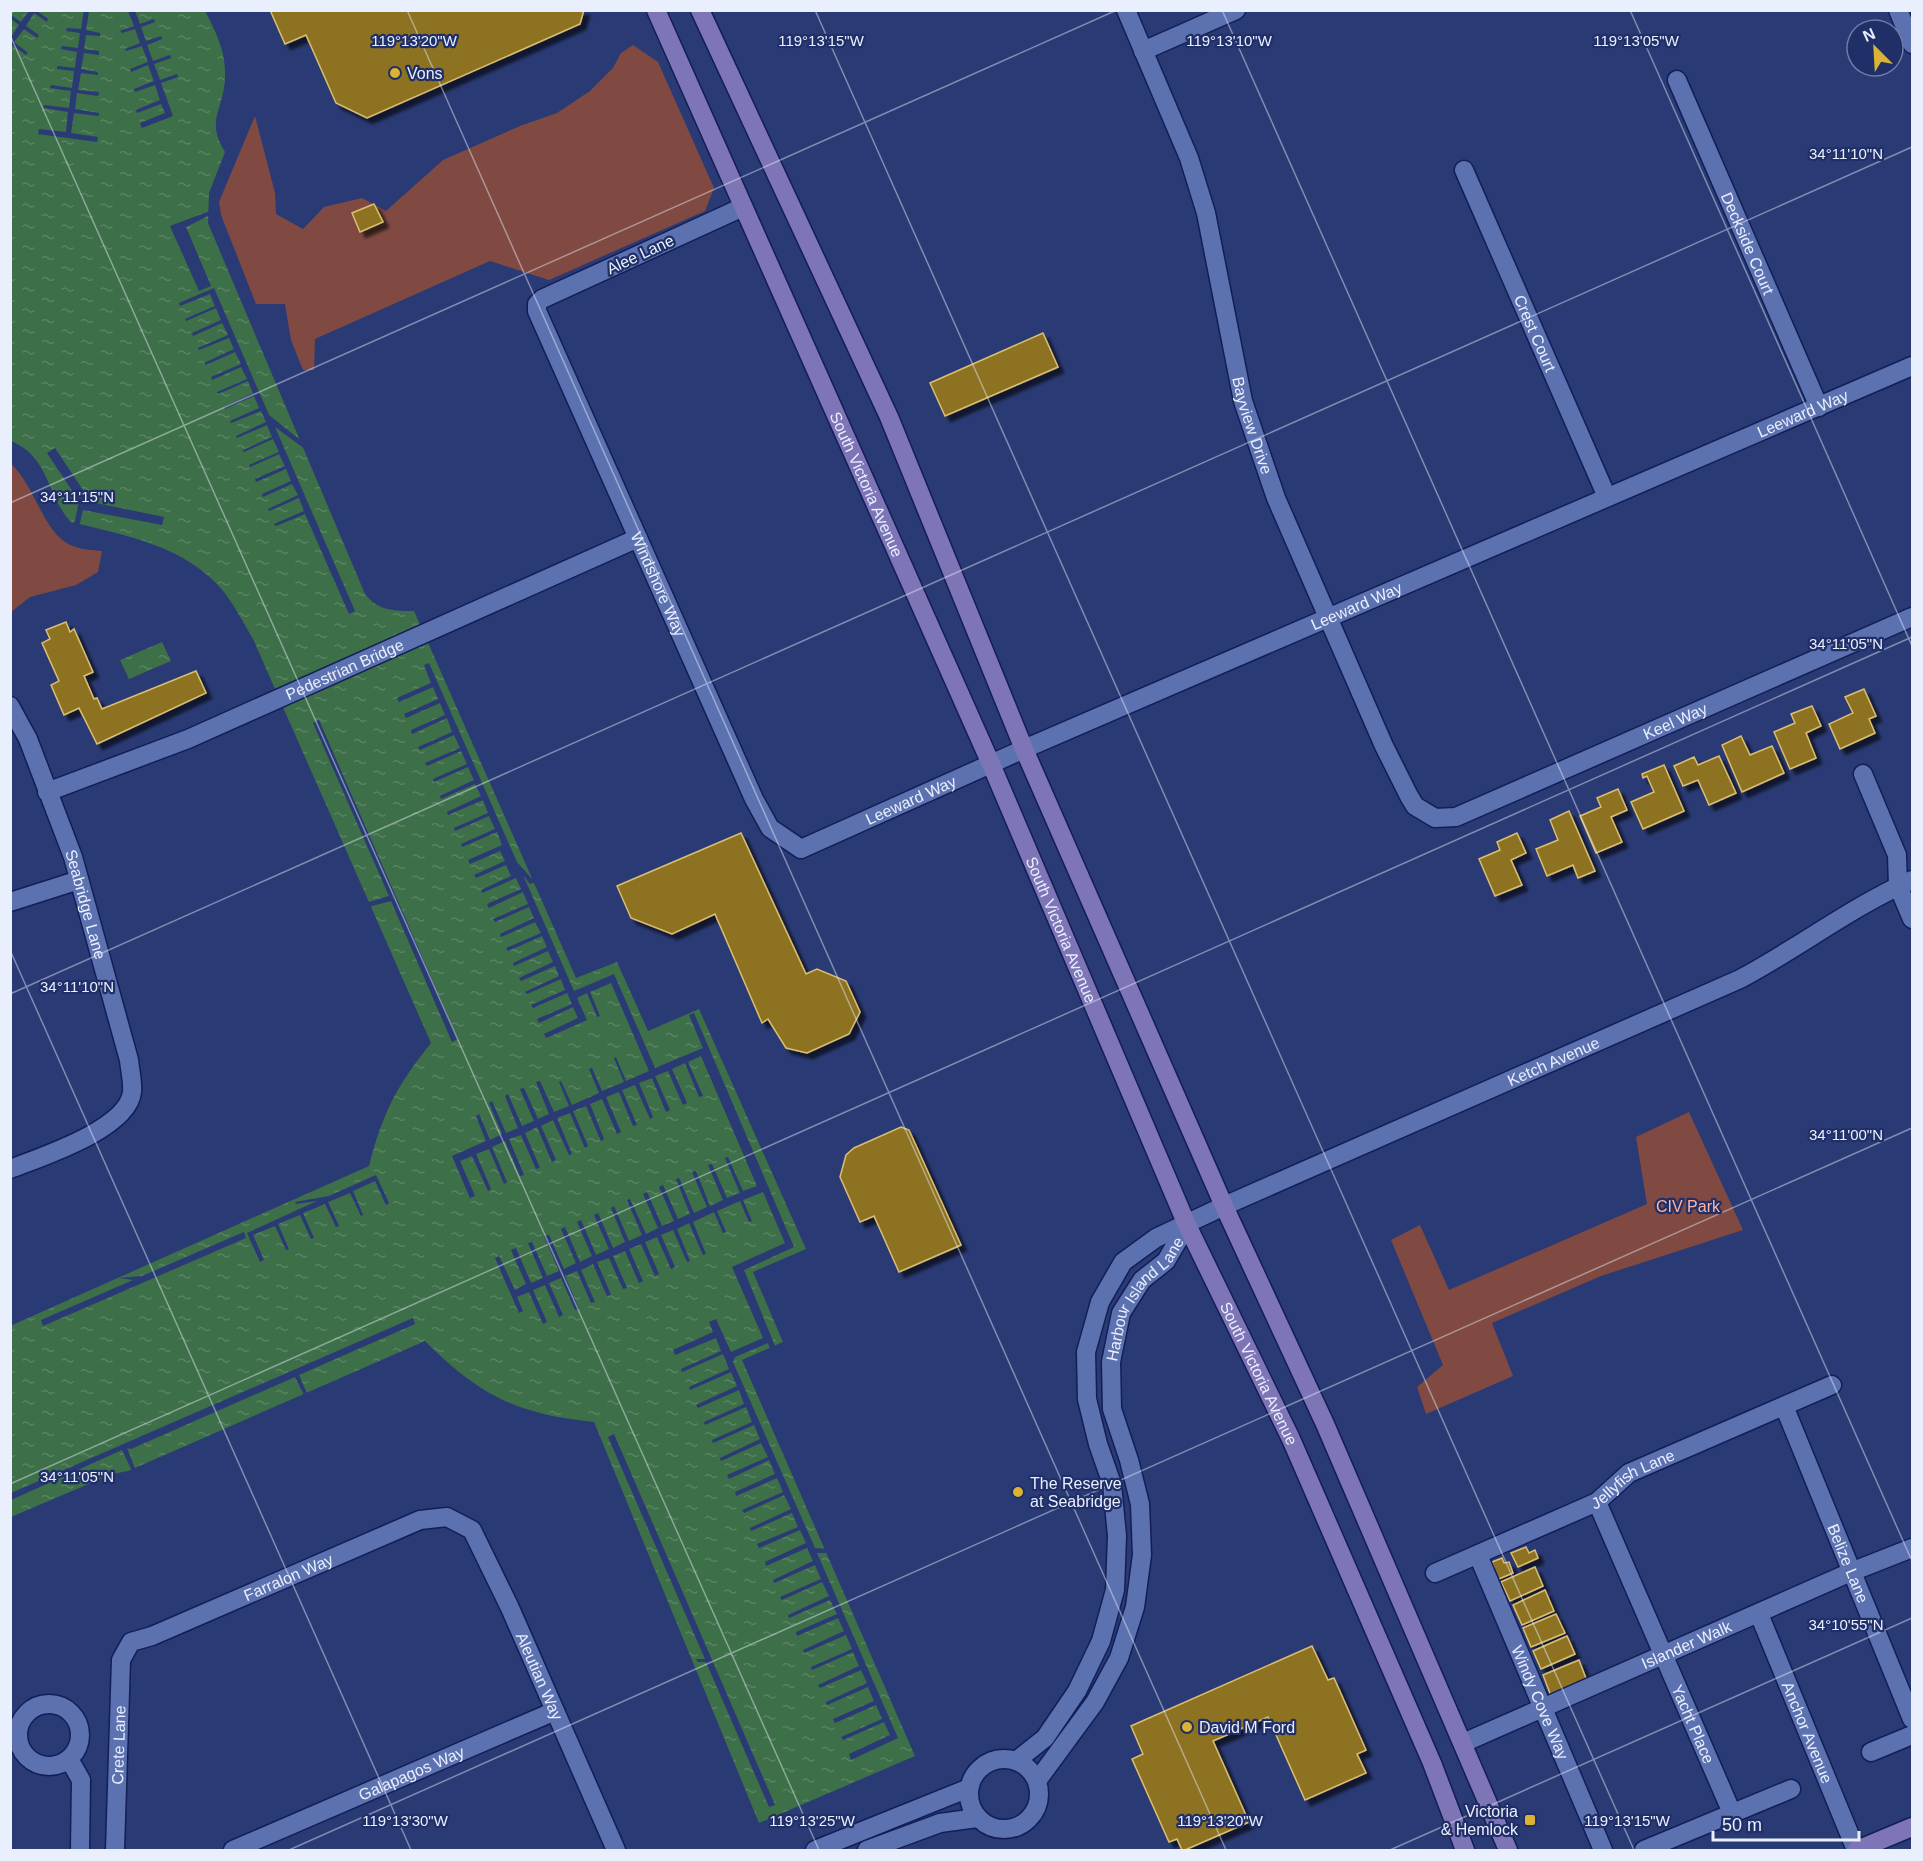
<svg xmlns="http://www.w3.org/2000/svg" width="1923" height="1861" font-family="Arial,sans-serif">
<style>
.park{fill:#804a42}
.water{fill:url(#water-ripples)}
.pier{fill:#2a3a74}
.building{fill:#8d7221;stroke:#dbbe71;stroke-width:1.5;filter:url(#shadow)}
.lines{fill:none;stroke-linecap:round;stroke-linejoin:round}
.street-casing{stroke:#131e56;stroke-width:21}
.secondary-casing{stroke:#131e56;stroke-width:21}
.street{stroke:#5c71b0;stroke-width:18}
.secondary{stroke:#7e75b7;stroke-width:18}
.ticks{fill:none;stroke:#e9effd;stroke-width:1.5;stroke-opacity:0.45}
.poi-dot{fill:#dcb233;stroke:#202f68;stroke-width:2}
.labels{text-anchor:middle;stroke-width:4.5;stroke-linejoin:round;paint-order:stroke}
.poi-label{font-size:16px;fill:#e9effd;stroke:#202f68;text-anchor:start}
.street-label{font-size:16px;fill:#e9effd;stroke:#202f68}
.park-label{font-size:16px;fill:#ffb3a7;stroke:#202f68}
.ticks-label{font-size:15px;text-anchor:middle;fill:#e9effd;stroke:#202f68;stroke-width:4.5;stroke-linejoin:round;paint-order:stroke}
</style>
<defs>
<pattern id="water-ripples" width="26" height="14" patternUnits="userSpaceOnUse" patternTransform="scale(1.5)"><rect width="26" height="14" fill="#3d6f48"/><path d="M2 4q2-2 4 0t4 0M15 11q2-2 4 0t4 0" fill="none" stroke="#598463"/></pattern>
<filter id="shadow"><feDropShadow dx="5.5" dy="5.5" stdDeviation="1.5" flood-color="#0009"/></filter>
</defs>
<rect width="100%" height="100%" fill="#2a3a74"/>
<g class="park">
<path d="M633,45L658,62L714,188L705,211L549,280L490,261L315,339L314,370H303L291,340L285,304H256L221,215L219,202L255,116L275,193L276,214L303,229L324,207L362,198L386,211L443,160L520,126L557,113L590,91L613,68L621,53Z"/>
<path d="M11,464C35,485 44,536 73,546C82,550 93,550 102,551L98,572L76,585L30,597L11,612Z"/>
<path d="M1689,1112L1743,1230L1601,1276L1492,1323L1513,1376L1426,1414L1417,1387L1443,1365L1391,1240L1420,1225L1449,1290L1647,1204L1636,1137Z"/>
</g>
<g class="water">
<path d="M11,11H205C215,30 225,50 225,72C226,109 204,118 225,152L209,193L208,223L365,594C378,611 394,611 414,611L576,978L617,962L648,1031L699,1009L806,1249L753,1272L783,1342L742,1360L915,1756L759,1823L594,1422C517,1414 480,1396 425,1341L128,1471L112,1474L11,1517L10,1326L369,1166C383,1112 396,1087 431,1043L253,639C244,624 235,606 224,592C185,545 127,536 71,522C47,497 50,457 11,441Z"/>
<path d="M162,642L171,661L129,679L120,660Z"/>
</g>
<g class="pier">
<path d="M84,10L89,11L86,30L100,33V36L86,35L84,49L99,51V55L84,53L81,69L98,72V75L81,73L78,90L99,92L98,96L77,93L75,109L99,113V116L74,113L71,133L98,137L97,142L38,134L39,129L66,132L68,112L44,108V105L69,108L71,91L50,88L51,85L72,88L74,71L57,69V66L75,68L77,52L61,49L62,46L78,48L80,33L66,31L67,28L81,29Z"/>
<path d="M29,11H37L48,19L47,22L34,13L26,26L39,35L37,38L24,29L14,42L28,53L26,55L12,45L11,47V37L19,25L11,19V15L21,22Z"/>
<path d="M128,11H135L140,24L154,19L155,22L141,27L146,41L161,36L162,39L147,45L153,61L170,55L171,58L154,64L160,80L177,74L178,77L161,83L173,116L142,128L140,123L165,113L161,104L137,113L136,110L160,100L155,85L135,92L134,89L154,81L148,65L131,72L130,69L148,62L142,46L126,51L125,49L140,43L135,29L122,33L120,31L134,26Z"/>
<path d="M210,211V215L186,227L211,286L199,291L170,226Z"/>
<path d="M214,288L269,415L304,443L309,452L275,427L355,611L349,614L305,514L276,526L274,524L304,511L299,498L269,511L268,509L298,495L292,484L263,497L262,494L291,481L286,469L256,482L255,479L285,466L279,454L250,467L249,465L279,452L273,439L244,452L243,450L272,437L267,425L237,438L236,436L266,422L261,411L231,423L230,421L259,408L254,396L225,409L224,407L253,393L248,381L218,394L217,392L247,379L241,367L212,380L211,377L241,364L235,352L206,365L204,363L234,349L229,338L199,350L198,348L228,335L222,323L193,336L192,333L221,320L216,308L186,321L185,319L215,306L210,294L180,306L179,303Z"/>
<path d="M55,448L91,502L164,517L162,525L83,510L79,527L74,525L79,501L47,453Z"/>
<path d="M429,663L517,862L535,882L530,884L523,875L574,991L614,974L655,1068L703,1048L689,1015L694,1013L794,1247L744,1270L775,1346L770,1348L768,1343L735,1357L733,1362L815,1548L826,1549L828,1553H817L898,1738L851,1760L849,1754L890,1735L884,1722L843,1740L841,1737L882,1719L876,1705L835,1723L833,1719L874,1701L868,1687L827,1705L826,1702L867,1683L861,1670L820,1688L818,1685L859,1666L853,1652L812,1670L811,1667L852,1649L846,1635L804,1653L803,1650L844,1631L838,1618L797,1636L796,1632L837,1614L830,1600L789,1618L788,1615L829,1596L822,1582L782,1600L780,1597L821,1579L815,1565L774,1583L773,1580L813,1561L807,1548L766,1566L765,1562L806,1543L800,1530L759,1548L757,1544L798,1527L792,1513L751,1531L750,1528L791,1509L784,1495L744,1513L742,1510L783,1492L777,1478L736,1496L735,1492L775,1474L769,1460L729,1479L727,1475L768,1457L761,1443L721,1461L720,1458L760,1439L754,1425L713,1443L712,1440L752,1422L746,1407L705,1425L704,1422L744,1404L739,1390L698,1408L696,1405L737,1386L731,1372L690,1390L689,1387L729,1369L723,1354L682,1372L681,1369L721,1351L716,1338L675,1355L673,1350L713,1332L709,1322L716,1319L731,1352L763,1338L732,1267L785,1243L763,1192L743,1200L752,1221L749,1222L740,1201L717,1211L726,1232L723,1233L714,1212L693,1222L706,1254L703,1255L689,1223L677,1229L690,1261L687,1262L673,1230L661,1235L675,1267L671,1269L657,1237L645,1242L659,1274L655,1276L641,1244L629,1249L643,1281L639,1283L625,1251L613,1256L627,1288L623,1289L609,1258L597,1262L611,1295L607,1296L593,1264L581,1270L595,1302L591,1303L577,1271L565,1276L579,1309L575,1310L561,1278L549,1283L563,1315L559,1317L545,1285L533,1290L547,1322L543,1324L529,1292L517,1297L523,1311L519,1313L495,1258L499,1256L515,1290L526,1284L511,1250L516,1248L531,1283L543,1278L528,1243L532,1242L547,1276L559,1271L544,1236L549,1235L564,1269L576,1263L561,1229L565,1227L580,1262L592,1256L577,1222L581,1220L596,1255L609,1249L594,1215L598,1213L613,1248L625,1242L611,1208L614,1206L629,1241L642,1235L627,1200L630,1199L646,1234L658,1228L643,1194L647,1192L662,1226L674,1221L659,1187L663,1185L678,1219L690,1214L676,1179L679,1178L694,1213L707,1207L692,1172L696,1171L710,1206L723,1200L708,1165L712,1164L727,1198L740,1193L725,1158L728,1157L743,1191L757,1186L701,1056L688,1062L703,1096L699,1097L685,1063L672,1069L687,1103L683,1105L668,1071L655,1076L670,1110L666,1112L652,1078L639,1083L653,1117L650,1119L635,1085L622,1090L637,1125L633,1126L619,1092L606,1097L621,1132L617,1134L602,1099L590,1104L604,1139L601,1141L586,1106L573,1111L588,1146L585,1148L570,1113L557,1118L572,1154L569,1155L553,1120L541,1126L556,1160L552,1162L537,1127L525,1133L540,1168L536,1169L521,1135L509,1139L524,1175L520,1176L505,1141L492,1147L507,1182L504,1184L489,1149L476,1154L491,1189L488,1191L472,1156L460,1161L475,1196L470,1198L452,1156L486,1141L476,1116L479,1114L490,1140L502,1134L489,1103L492,1101L506,1133L518,1128L505,1096L508,1094L522,1126L534,1121L520,1089L524,1088L538,1119L549,1114L536,1082L540,1081L554,1112L569,1106L559,1082L561,1081L572,1105L599,1093L589,1069L592,1068L602,1091L624,1082L614,1058L616,1057L626,1081L649,1071L611,983L590,992L600,1016L597,1017L587,993L577,998L587,1020L546,1038L544,1034L578,1018L573,1007L539,1023L537,1019L572,1004L567,993L533,1008L531,1005L565,990L561,979L527,994L525,992L559,976L555,966L521,981L519,978L553,962L548,951L514,966L513,963L547,947L542,936L508,951L506,948L541,933L535,922L501,937L500,934L534,918L529,907L495,922L493,919L528,904L523,892L489,908L487,904L521,889L516,878L482,893L481,890L511,876L506,865L476,878L474,875L505,861L500,851L470,864L468,860L502,845L497,832L462,847L461,844L495,829L489,816L455,831L454,828L488,813L483,800L448,815L447,812L481,796L475,784L441,799L440,796L474,780L468,767L434,782L433,779L467,764L461,751L427,766L425,763L460,748L454,735L420,750L418,747L452,732L447,718L412,734L411,730L445,715L440,703L406,718L404,714L438,699L433,687L399,702L397,698L431,683L424,665Z"/>
<path d="M319,720L458,1039L452,1042L391,901L368,907L366,903L389,896L313,723Z"/>
<path d="M376,1175L389,1203L386,1205L375,1181L353,1191L363,1215L361,1216L350,1193L328,1202L339,1226L336,1227L325,1204L303,1213L314,1238L311,1239L300,1215L278,1224L289,1249L286,1250L275,1226L253,1235L264,1260L260,1262L247,1233L317,1201L296,1204L295,1202L329,1196Z"/>
<path d="M244,1232L246,1238L43,1326L41,1320L133,1280L119,1278L142,1276Z"/>
<path d="M413,1318L415,1324L299,1375L308,1396L305,1397L295,1377L131,1449L127,1448L136,1471L133,1473L122,1450L11,1500V1493Z"/>
<path d="M614,1434L775,1805L769,1807L706,1662H698L696,1659H705L608,1437Z"/>
</g>
<g class="building">
<path d="M270,10H584L580,24L367,118L336,103L306,35L285,44Z"/>
<path d="M374,204L383,222L360,232L352,213Z"/>
<path d="M1043,333L1058,367L945,416L930,383Z"/>
<path d="M66,622L70,632L74,629L93,672L84,676L94,699L97,698L102,709L196,671L206,693L97,744L79,708L64,715L51,685L59,681L42,643L50,639L46,630Z"/>
<path d="M1864,689L1876,716L1869,719L1875,733L1840,749L1829,724L1853,713L1845,697Z"/>
<path d="M1812,706L1821,726L1806,733L1816,758L1790,769L1774,732L1795,723L1791,714Z"/>
<path d="M1741,736L1750,755L1772,746L1784,773L1742,792L1722,745Z"/>
<path d="M1719,756L1736,793L1709,805L1698,780L1683,786L1674,766L1694,757L1698,765Z"/>
<path d="M1664,765L1684,811L1643,829L1631,802L1654,792L1647,776L1643,778L1642,774Z"/>
<path d="M1618,789L1627,810L1611,817L1622,842L1596,853L1580,816L1601,807L1597,798Z"/>
<path d="M1569,811L1595,871L1578,878L1573,865L1547,876L1536,849L1558,840L1550,820Z"/>
<path d="M741,833L806,974L817,969L846,981L860,1012L849,1034L807,1053L786,1048L768,1019L762,1023L715,914L672,934L631,918L617,886Z"/>
<path d="M1517,833L1526,853L1511,860L1522,885L1495,896L1479,859L1500,850L1497,842Z"/>
<path d="M901,1127L909,1130L961,1245L899,1272L874,1216L860,1222L840,1177L846,1155L854,1148Z"/>
<path d="M1526,1547L1529,1553L1535,1550L1538,1558L1518,1567L1511,1553Z"/>
<path d="M1502,1558L1504,1563L1509,1562L1513,1573L1494,1581L1489,1570L1494,1568L1492,1562Z"/>
<path d="M1535,1567L1543,1586L1510,1601L1501,1582Z"/>
<path d="M1545,1590L1554,1611L1522,1625L1513,1605Z"/>
<path d="M1556,1614L1565,1633L1531,1647L1523,1628Z"/>
<path d="M1567,1636L1575,1654L1541,1669L1533,1651Z"/>
<path d="M1312,1646L1328,1680L1334,1678L1366,1750L1357,1754L1366,1773L1305,1800L1268,1717L1213,1741L1249,1822L1185,1850H1182L1177,1839L1169,1842L1132,1759L1143,1754L1131,1726Z"/>
<path d="M1579,1660L1587,1681L1551,1696L1543,1675Z"/>
</g>
<g class="lines">
<defs>
<g id="street">
<path id="s1" d="M1126,10L1189,158L1206,213L1243,401L1276,498L1384,746L1409,796L1415,806L1435,818L1456,817L1912,617"/>
<path d="M1898,10L1912,44"/>
<path d="M1143,51L1236,10"/>
<path id="s2" d="M1677,80L1819,407"/>
<path id="s3" d="M1464,170L1607,497"/>
<path id="s4" d="M743,207L542,299L537,304V311L754,799L770,828L801,849L1024,749L1912,366"/>
<path id="s5" d="M10,706L28,739L73,857L129,1060C130,1070 133,1083 132,1092C128,1129 41,1157 10,1169"/>
<path d="M1863,774L1897,855L1898,886L1912,919"/>
<path id="s6" d="M47,792L188,739L638,538"/>
<path d="M10,902L79,880"/>
<path id="s7" d="M1784,1406L1912,1719"/>
<path id="s8" d="M1597,1502L1732,1813"/>
<path id="s9" d="M1478,1555L1603,1850"/>
<path id="s10" d="M1435,1573L1597,1502L1629,1473L1832,1385"/>
<path id="s11" d="M1759,1614L1856,1850"/>
<circle cx="49" cy="1735" r="31"/>
<path id="s12" d="M1463,1743L1851,1572L1912,1548"/>
<path d="M1871,1752L1912,1735"/>
<circle cx="1004" cy="1794" r="35"/>
<path d="M69,1759L81,1780L80,1850"/>
<path id="s13" d="M1016,1761L1045,1738L1077,1691L1101,1641L1115,1590L1117,1536L1112,1484L1098,1444L1087,1399L1086,1352L1100,1302L1123,1262L1156,1238L1224,1206L1740,979C1800,947 1851,907 1912,880"/>
<path id="s14" d="M1037,1781L1095,1702L1119,1658L1135,1607L1142,1555L1140,1504L1129,1460L1112,1409L1111,1362L1121,1313L1142,1280L1166,1261L1187,1225"/>
<path id="s15" d="M115,1850L121,1660L131,1642L152,1636L420,1520L447,1517L472,1530L510,1608L616,1850"/>
<path id="s16" d="M233,1850L555,1711"/>
<path d="M815,1850L969,1788"/>
<path d="M867,1850L940,1823L977,1818"/>
<path d="M1644,1850L1791,1789"/>
</g>
<g id="secondary">
<path id="s17" d="M656,10L991,764L1187,1225L1291,1439L1432,1763L1465,1850"/>
<path d="M700,10L889,417L1024,749L1224,1206L1325,1424L1508,1850"/>
<path d="M1857,1850L1912,1827"/>
</g>
</defs>
<use href="#street" class="street-casing"/>
<use href="#secondary" class="secondary-casing"/>
<use href="#street" class="street"/>
<use href="#secondary" class="secondary"/>
</g>
<path class="ticks" d="M407,10L1226,1850M815,10L1634,1850M1222,10L1912,1561M1630,10L1912,646M10,13L16,10M10,35L819,1850M10,503L1117,10M10,950L411,1850M10,994L1912,147M10,1484L1912,637M289,1850L1912,1128M1390,1850L1912,1618"/>
<g class="poi-dot">
<circle cx="395" cy="73" r="6"/>
<circle cx="1018" cy="1492" r="6"/>
<circle cx="1187" cy="1727" r="6"/>
<rect x="1524" y="1814" width="12" height="12" rx="3"/>
</g>
<g class="labels">
<g class="poi-label">
<text x="407" y="79">Vons</text>
<text x="1030" y="1489">The Reserve<tspan x="1030" dy="18">at Seabridge</tspan></text>
<text x="1199" y="1733">David M Ford</text>
<text x="1518" y="1817" text-anchor="end">Victoria<tspan x="1518" dy="18">&amp; Hemlock</tspan></text>
</g>
<g class="street-label">
<text dy="6" stroke="none"><textPath href="#s2" startOffset="178">Deckside Court</textPath></text>
<text transform="translate(640 254) rotate(-25)" y="6">Alee Lane</text>
<text dy="6" stroke="none"><textPath href="#s3" startOffset="178">Crest Court</textPath></text>
<text dy="6" stroke="none"><textPath href="#s4" startOffset="1932">Leeward Way</textPath></text>
<text dy="6" stroke="none"><textPath href="#s1" startOffset="436">Bayview Drive</textPath></text>
<text dy="6" stroke="none"><textPath href="#s17" startOffset="519">South Victoria Avenue</textPath></text>
<text dy="6" stroke="none"><textPath href="#s4" startOffset="534">Windshore Way</textPath></text>
<text dy="6" stroke="none"><textPath href="#s4" startOffset="1446">Leeward Way</textPath></text>
<text dy="6" stroke="none"><textPath href="#s6" startOffset="322">Pedestrian Bridge</textPath></text>
<text dy="6" stroke="none"><textPath href="#s1" startOffset="1134">Keel Way</textPath></text>
<text dy="6" stroke="none"><textPath href="#s4" startOffset="960">Leeward Way</textPath></text>
<text dy="6" stroke="none"><textPath href="#s5" startOffset="213">Seabridge Lane</textPath></text>
<text dy="6" stroke="none"><textPath href="#s17" startOffset="1005">South Victoria Avenue</textPath></text>
<text dy="6" stroke="none"><textPath href="#s13" startOffset="1018">Ketch Avenue</textPath></text>
<text dy="6" stroke="none"><textPath href="#s14" startOffset="525">Harbour Island Lane</textPath></text>
<text dy="6" stroke="none"><textPath href="#s17" startOffset="1491">South Victoria Avenue</textPath></text>
<text dy="6" stroke="none"><textPath href="#s10" startOffset="220">Jellyfish Lane</textPath></text>
<text dy="6" stroke="none"><textPath href="#s7" startOffset="170">Belize Lane</textPath></text>
<text dy="6" stroke="none"><textPath href="#s15" startOffset="381">Farralon Way</textPath></text>
<text dy="6" stroke="none"><textPath href="#s12" startOffset="244">Islander Walk</textPath></text>
<text dy="6" stroke="none"><textPath href="#s15" startOffset="741">Aleutian Way</textPath></text>
<text dy="6" stroke="none"><textPath href="#s9" startOffset="160">Windy Cove Way</textPath></text>
<text dy="6" stroke="none"><textPath href="#s8" startOffset="242">Yacht Place</textPath></text>
<text dy="6" stroke="none"><textPath href="#s11" startOffset="128">Anchor Avenue</textPath></text>
<text dy="6" stroke="none"><textPath href="#s15" startOffset="105">Crete Lane</textPath></text>
<text dy="6" stroke="none"><textPath href="#s16" startOffset="194">Galapagos Way</textPath></text>
</g>
<g class="park-label">
<text x="1688" y="1212">CIV Park</text>
</g>
</g>
<g class="ticks-label">
<text x="414" y="46">119°13'20"W</text>
<text x="821" y="46">119°13'15"W</text>
<text x="1229" y="46">119°13'10"W</text>
<text x="1636" y="46">119°13'05"W</text>
<text x="1846" y="159">34°11'10"N</text>
<text x="77" y="502">34°11'15"N</text>
<text x="1846" y="649">34°11'05"N</text>
<text x="77" y="992">34°11'10"N</text>
<text x="1846" y="1140">34°11'00"N</text>
<text x="77" y="1482">34°11'05"N</text>
<text x="1846" y="1630">34°10'55"N</text>
<text x="405" y="1826">119°13'30"W</text>
<text x="812" y="1826">119°13'25"W</text>
<text x="1220" y="1826">119°13'20"W</text>
<text x="1627" y="1826">119°13'15"W</text>
</g>
<rect width="1923" height="1861" fill="none" stroke="#e9effd" stroke-width="24"/>
<g transform="translate(1875 48) rotate(336)"><circle r="28" fill="#202f68" stroke="#707ca4" stroke-width="1.5"/>
<path d="M0-4.5L10 22L0 15L-10 22Z" fill="#dcb233"/>
<text y="-9" font-size="16" font-weight="bold" text-anchor="middle" fill="#e9effd">N</text>
</g>
<path d="M1713 1831v9h146v-9" fill="none" stroke="#e9effd" stroke-width="3"/>
<text x="1722" y="1831" font-size="18" fill="#e9effd" stroke="#202f68" stroke-width="4.5" paint-order="stroke">50 m</text>
</svg>
